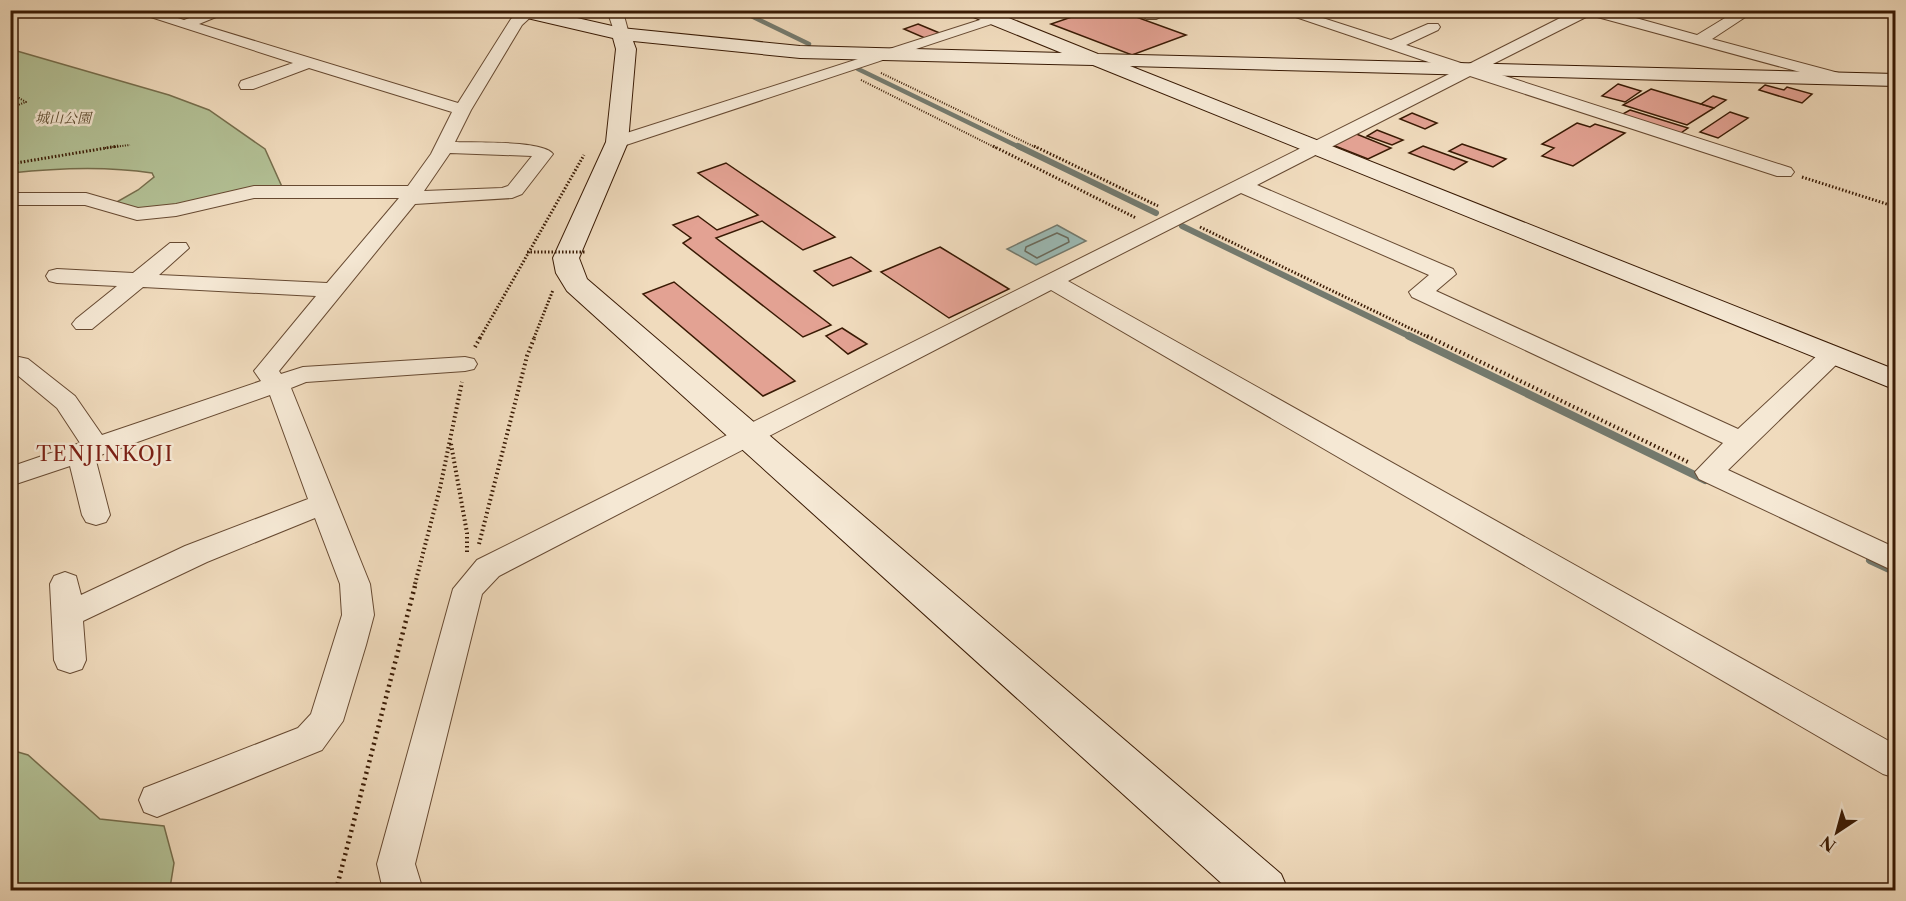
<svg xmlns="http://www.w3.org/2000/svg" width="1906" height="901" font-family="'Libre Caslon Text','Noto Serif JP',serif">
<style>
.green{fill:#b3c196;stroke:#766e4d;stroke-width:1.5}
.water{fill:#9bbab5;stroke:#747a6e;stroke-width:1.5}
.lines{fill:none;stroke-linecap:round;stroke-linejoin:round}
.shore{stroke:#6a6a5c;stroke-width:1.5}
.stream-far2{stroke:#747a6e;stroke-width:4.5}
.stream-far1{stroke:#747a6e;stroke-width:6}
.stream{stroke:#747a6e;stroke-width:8}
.building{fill:#e3a293;stroke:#391a04;stroke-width:1.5}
.lane-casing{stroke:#674a32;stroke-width:16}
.street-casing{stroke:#674a32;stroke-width:2}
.secondary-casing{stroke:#391a04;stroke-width:2}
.path-far3{stroke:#391a04;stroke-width:2;stroke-dasharray:1 1.5;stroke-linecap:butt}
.path-far2{stroke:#391a04;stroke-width:3;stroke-dasharray:1.5 2;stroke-linecap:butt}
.path-far1{stroke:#391a04;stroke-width:4;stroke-dasharray:1.5 3;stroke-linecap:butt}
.path{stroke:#391a04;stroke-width:4.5;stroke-dasharray:2 4;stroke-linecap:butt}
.lane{stroke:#f5e8d4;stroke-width:14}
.street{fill:#f5e8d4;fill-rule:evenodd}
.secondary{fill:#f5e8d4;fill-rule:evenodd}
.path-bridge{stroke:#391a04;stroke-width:3;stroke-dasharray:1.5 2;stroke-linecap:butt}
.labels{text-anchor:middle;stroke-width:5;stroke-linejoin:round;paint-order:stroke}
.far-park-label{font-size:14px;font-style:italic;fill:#5e4c30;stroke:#f5e8d4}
.quarter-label{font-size:20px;letter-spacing:1.5px;fill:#7a1f14;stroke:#f5e8d4}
</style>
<rect width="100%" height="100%" fill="#f0dbbd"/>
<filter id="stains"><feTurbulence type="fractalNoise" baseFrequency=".00333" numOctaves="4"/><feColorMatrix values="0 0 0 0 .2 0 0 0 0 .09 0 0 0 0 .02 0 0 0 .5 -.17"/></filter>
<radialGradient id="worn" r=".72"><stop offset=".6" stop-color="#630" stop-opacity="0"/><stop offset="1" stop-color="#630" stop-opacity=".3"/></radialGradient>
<g class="green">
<path d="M10,49L169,95L209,110L265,149L283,189L152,212L115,203L138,190L154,177L152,173C107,166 56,168 11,173Z"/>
<path d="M11,750L28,755L100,819L164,826L174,863L170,888L181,890H11Z"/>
</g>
<path class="water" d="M1057,225L1086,241L1036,265L1007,249Z"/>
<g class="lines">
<path class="shore" d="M1057,233L1068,238L1069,242L1037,258L1025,251L1026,247Z"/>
<g class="stream-far2">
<path d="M739,10L809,44"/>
<path d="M858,69L1021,148"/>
</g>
<g class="stream-far1">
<path d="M1018,146L1156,213"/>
<path d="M1182,226L1413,338"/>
</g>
<g class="stream">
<path d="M1409,336L1705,480"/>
<path d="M1870,560L1896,572"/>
</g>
</g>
<g class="building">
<path d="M1092,10H1117L1186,35L1132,55L1051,24Z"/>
<path d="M918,24L942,34L927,39L904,29Z"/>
<path d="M1618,84L1641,91L1625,102L1602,96Z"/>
<path d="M1765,85L1784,90L1787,87L1812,94L1802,103L1759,90Z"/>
<path d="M1651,89L1701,104L1714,108L1687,125L1623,105Z"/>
<path d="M1713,96L1726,100L1714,108L1701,104Z"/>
<path d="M1630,110L1688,128L1678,135L1619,116Z"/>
<path d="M1730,112L1748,118L1718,138L1700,132Z"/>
<path d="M1412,113L1437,123L1425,129L1400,119Z"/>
<path d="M1577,123L1590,127L1595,124L1625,133L1573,166L1542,156L1554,148L1542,144Z"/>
<path d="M1377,130L1403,140L1392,145L1367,136Z"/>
<path d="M1354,133L1391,148L1368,159L1330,144Z"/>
<path d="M1462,144L1506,159L1493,167L1449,151Z"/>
<path d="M1423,146L1467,162L1454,170L1409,153Z"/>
<path d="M726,163L835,237L803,250L762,221L716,238L831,325L803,337L683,243L691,238L673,225L698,216L717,230L758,215L698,173Z"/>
<path d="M940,247L1009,289L949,318L881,272Z"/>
<path d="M851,257L871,271L833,286L814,271Z"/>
<path d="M674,282L795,381L763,396L643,294Z"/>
<path d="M842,328L867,344L848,354L826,336Z"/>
</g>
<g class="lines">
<defs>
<path id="lane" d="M1452,10H1465"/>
<g id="street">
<path d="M129,10H153L184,20L211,10H233L199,24L458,103L511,19L522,10H534L535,13L522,25L471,110L455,142C474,143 543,140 553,154L522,194L512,198L415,204L279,371L281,374L303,367L465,357L474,359L477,364L474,369L465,371L306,382L291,388L370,584L374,615L366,645L343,721L322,750L157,817L144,812L139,800L144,788L298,728L311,714L342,615L340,584L315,518L207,562L83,621L86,660L82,669L70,673L58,669L54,660L50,584L54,576L65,572L76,576L81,595L185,546L308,499L270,395L95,457L110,515L106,522L96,525L86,522L82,515L70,466L10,486V467L80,443L57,408L10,369V359L19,357L28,359L75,396L102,435L261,381L254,371L316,296L143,287L92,329H76L72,324L76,319L117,286L57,283L49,281L46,276L49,271L57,269L133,273L170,243H186L189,248L159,275L327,283L399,198H254L176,216L137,220L85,205H10V193H86L138,208L176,204L254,186H408L431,154L452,112L309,68L253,89H241L239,85L241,81L293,63ZM450,153L532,156L508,186L502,188L424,191Z"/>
<path d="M607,10L623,12L629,34L626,37H616Z"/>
<path d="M1011,10H1034L623,146L617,147L608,142L611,138Z"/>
<path d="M1152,10H1174L1156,19H1146L1144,16Z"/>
<path d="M1275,10H1298L1391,40L1428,24H1438L1440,27L1438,30L1406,45L1467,65L1576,10H1607L1697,35L1738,10H1756L1712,39L1850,76L1852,79L1844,84L1590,15L1483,69L1791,168L1794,172L1791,176H1777L1470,76L1257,185L1453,269L1456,274L1436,291L1738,429L1822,351L1831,349L1840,351L1843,356L1840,361L1728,470L1896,548V572L1699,479L1695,472L1723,443L1412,297L1409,292L1429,275L1241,193L1068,281L1896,745V778L1883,774L1051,290L499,576L482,594L415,864L423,890H383L377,864L453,589L477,560L1455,71Z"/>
</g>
<path id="secondary" d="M507,10H542L621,28L800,46L1062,53L966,14L963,10H989L1098,54L1896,74V86L1130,66L1896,370V390L1093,65L800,58L633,41L636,49L628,142L579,258L587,279L1281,874L1288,890H1229L567,291L556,273L553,258L606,142L616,49L613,38L510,14Z"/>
</defs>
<use href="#lane" class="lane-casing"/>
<use href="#street" class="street-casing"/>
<use href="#secondary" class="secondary-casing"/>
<g class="path-far3">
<path d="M881,73L1037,148"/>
<path d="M861,80L996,148"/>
<path d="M10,93L26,102L10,108"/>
<path d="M105,148L130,145"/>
</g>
<g class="path-far2">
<path d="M993,146L1136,218"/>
<path d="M1034,146L1158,206"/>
<path d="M10,164L118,146"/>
<path d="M1802,177L1896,207"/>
<path d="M1200,227L1430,338"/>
<path d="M480,338L584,155"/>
<path d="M534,338L553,290"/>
</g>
<g class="path-far1">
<path d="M1427,336L1688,462"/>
<path d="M475,347L481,336"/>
<path d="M451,444L467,533V552"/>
<path d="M479,544L527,356L535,336"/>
<path d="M415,584L440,488L462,382"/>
</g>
<path class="path" d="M336,890L416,582"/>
<use href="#lane" class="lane"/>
<use href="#street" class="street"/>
<use href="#secondary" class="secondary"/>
<path class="path-bridge" d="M527,252H585"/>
</g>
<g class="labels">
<g class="far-park-label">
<text x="63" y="123">城山公園</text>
</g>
<g class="quarter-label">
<text x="105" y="461">TENJINKOJI</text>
</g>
</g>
<rect width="1906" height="901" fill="none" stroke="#f0dbbd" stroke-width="36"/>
<rect x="12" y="12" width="1882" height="877" fill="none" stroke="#391a04" stroke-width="3"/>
<rect x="18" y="18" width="1870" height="865" fill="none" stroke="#391a04" stroke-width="1.5"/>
<g transform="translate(1837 832) rotate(216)" stroke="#f5e8d4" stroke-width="4.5" paint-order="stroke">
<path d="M0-4.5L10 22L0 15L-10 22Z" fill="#391a04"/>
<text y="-9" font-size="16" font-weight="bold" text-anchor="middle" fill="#391a04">N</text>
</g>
<rect width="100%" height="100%" filter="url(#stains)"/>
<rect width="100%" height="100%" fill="url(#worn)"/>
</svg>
